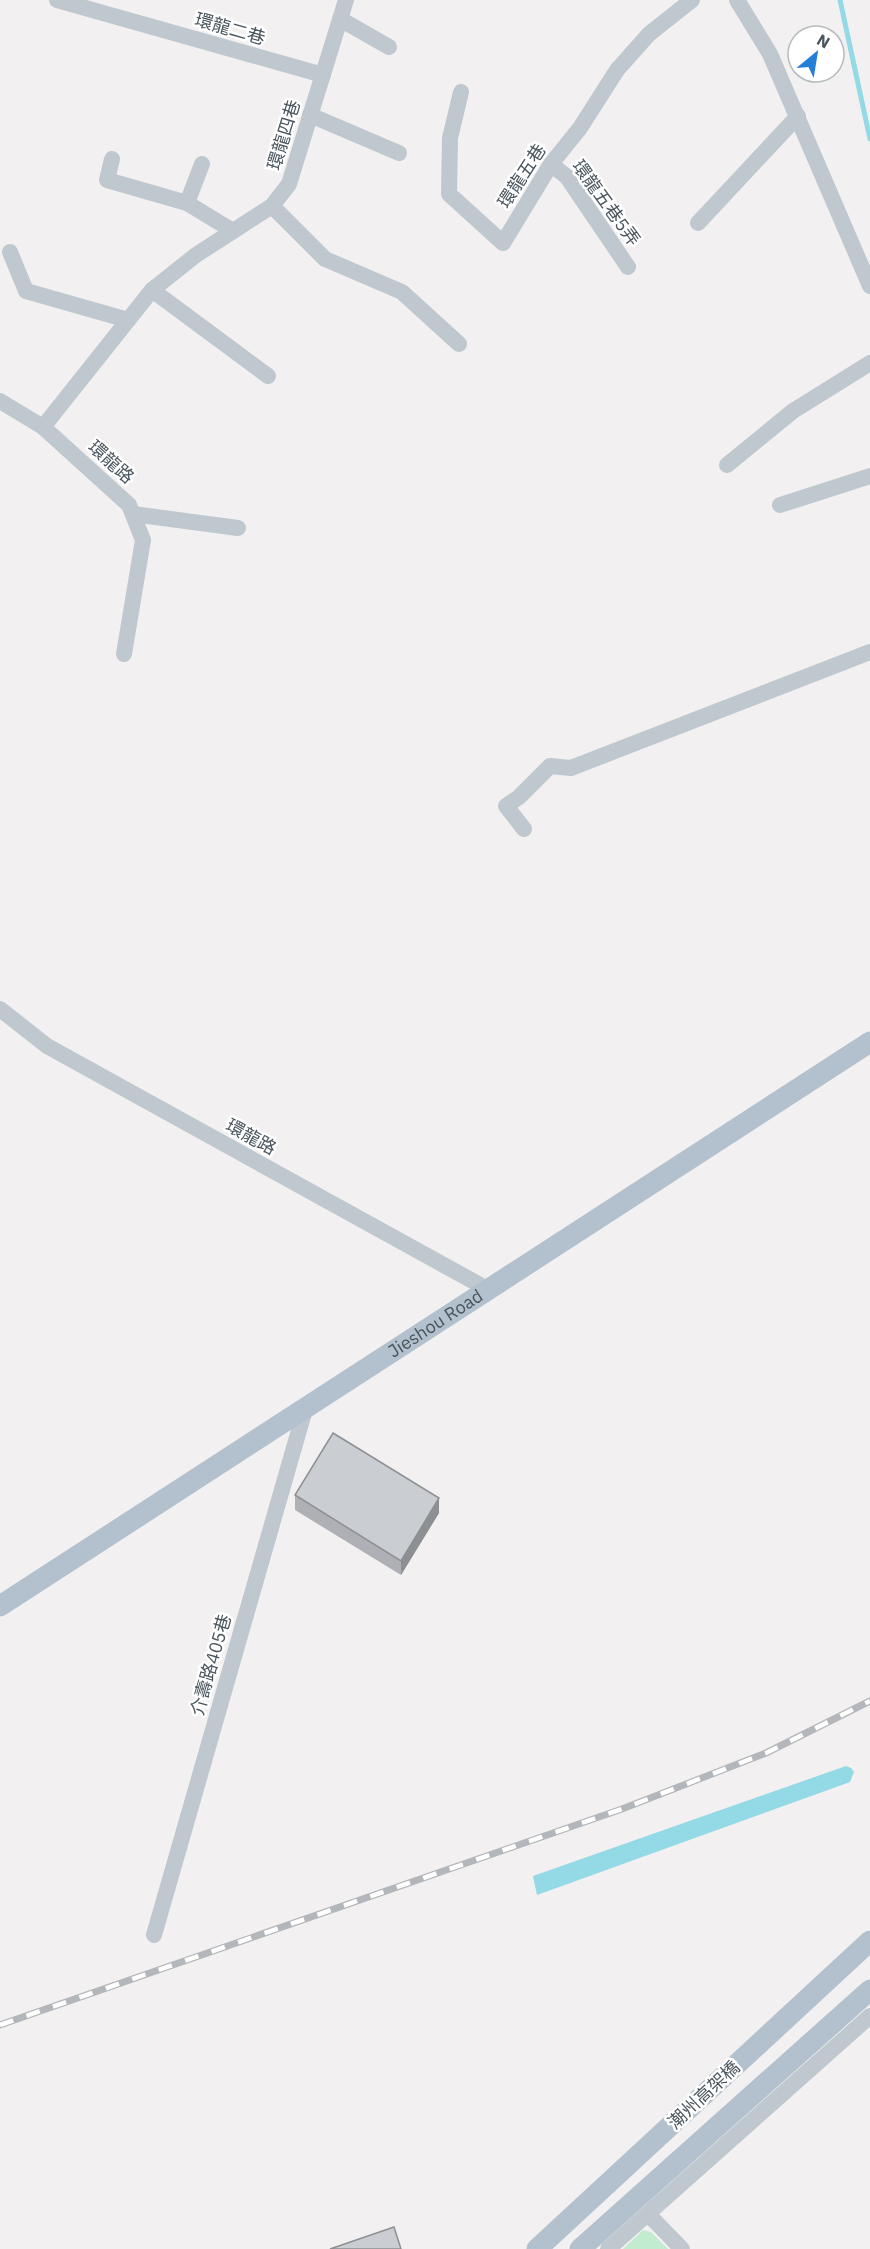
<svg xmlns="http://www.w3.org/2000/svg" width="870" height="2249" font-family="'IBM Plex Sans','Noto Sans TC',sans-serif">
<style>
.green{fill:#c2ecd0}
.water{fill:#93d9e6}
.lines{fill:none;stroke-linecap:round;stroke-linejoin:round}
.stream{stroke:#93d9e6;stroke-width:5}
.minor{stroke:#bfc8ce;stroke-width:16}
.major{stroke:#b2c1cd;stroke-width:21}
.rail-casing{stroke:#b3b6ba;stroke-width:7}
.rail{stroke:#fff;stroke-width:4.5;stroke-dasharray:14;stroke-linecap:butt}
.wall{fill:#aeb0b5}
.shaded-wall{fill:#8d9093}
.building{fill:#cacdd2;stroke:#8d9093;stroke-width:1.5}
.labels{text-anchor:middle;stroke-width:5;stroke-linejoin:round;paint-order:stroke}
.street-label{font-size:18px;fill:#49545c;stroke:#fff}
</style>
<rect width="100%" height="100%" fill="#f2f0f0"/>
<path class="green" d="M643,2230L651,2232L668,2249H623Z"/>
<path class="water" d="M846,1766L851,1768L854,1772L850,1782L537,1895L533,1876Z"/>
<g class="lines">
<path class="stream" d="M840,0L870,139"/>
<g class="minor">
<path d="M57,0L323,75"/>
<path d="M737,0L770,54L870,286"/>
<path d="M340,19L389,47"/>
<path d="M461,92L450,138L449,194L503,243L551,164L580,128L617,70L649,34L692,0"/>
<path d="M310,115L399,153"/>
<path d="M112,159L107,180L187,203L233,231"/>
<path d="M551,164L567,177L628,267"/>
<path d="M187,203L202,164"/>
<path d="M272,206L325,259L402,292L459,344"/>
<path d="M698,223L798,116"/>
<path d="M10,252L26,291L128,320"/>
<path d="M152,290L268,376"/>
<path d="M0,401L43,427L129,505L143,540L124,654"/>
<path d="M43,427L152,290L196,255L272,206L289,184L346,0"/>
<path d="M727,465L793,411L870,363"/>
<path d="M780,505L870,476"/>
<path d="M133,514L238,528"/>
<path d="M524,829L506,806L519,797L550,766L571,768L870,652"/>
<path d="M0,1009L47,1046L489,1290"/>
<path d="M154,1935L306,1406"/>
<path d="M648,2214L682,2249"/>
<path d="M608,2249L870,2016"/>
</g>
<g class="major">
<path id="s1" d="M0,1606L870,1042"/>
<path d="M537,2249L870,1941"/>
<path d="M580,2249L870,1990"/>
</g>
<defs>
<path id="rail" d="M0,2025L622,1809L766,1753L870,1701"/>
</defs>
<use href="#rail" class="rail-casing"/>
<use href="#rail" class="rail"/>
</g>
<path class="wall" d="M295,1495L439,1513L401,1575L295,1510Z"/>
<path class="shaded-wall" d="M439,1498V1513L401,1575V1561Z"/>
<g class="building">
<path d="M333,1433L439,1498L401,1561L295,1495Z"/>
<path d="M394,2227L401,2249H330Z"/>
</g>
<g class="labels">
<g class="street-label">
<text transform="translate(230 29) rotate(16)" y="6">環龍二巷</text>
<text transform="translate(284 135) rotate(-73)" y="6">環龍四巷</text>
<text transform="translate(522 176) rotate(-57)" y="6">環龍五巷</text>
<text transform="translate(606 203) rotate(54)" y="6">環龍五巷5弄</text>
<text transform="translate(111 462) rotate(42)" y="6">環龍路</text>
<text transform="translate(251 1137) rotate(29)" y="6">環龍路</text>
<text dy="6" stroke="none"><textPath href="#s1" startOffset="519">Jieshou Road</textPath></text>
<text transform="translate(211 1665) rotate(-74)" y="6">介壽路405巷</text>
<text transform="translate(704 2095) rotate(-43)" y="6">潮州高架橋</text>
</g>
</g>
<g transform="translate(816 54) rotate(30)"><circle r="28" fill="#ffffff" stroke="#b6bbbe" stroke-width="1.5"/>
<path d="M0-4.5L10 22L0 15L-10 22Z" fill="#277ed6"/>
<text y="-9" font-size="16" font-weight="bold" text-anchor="middle" fill="#49545c">N</text>
</g>
</svg>
